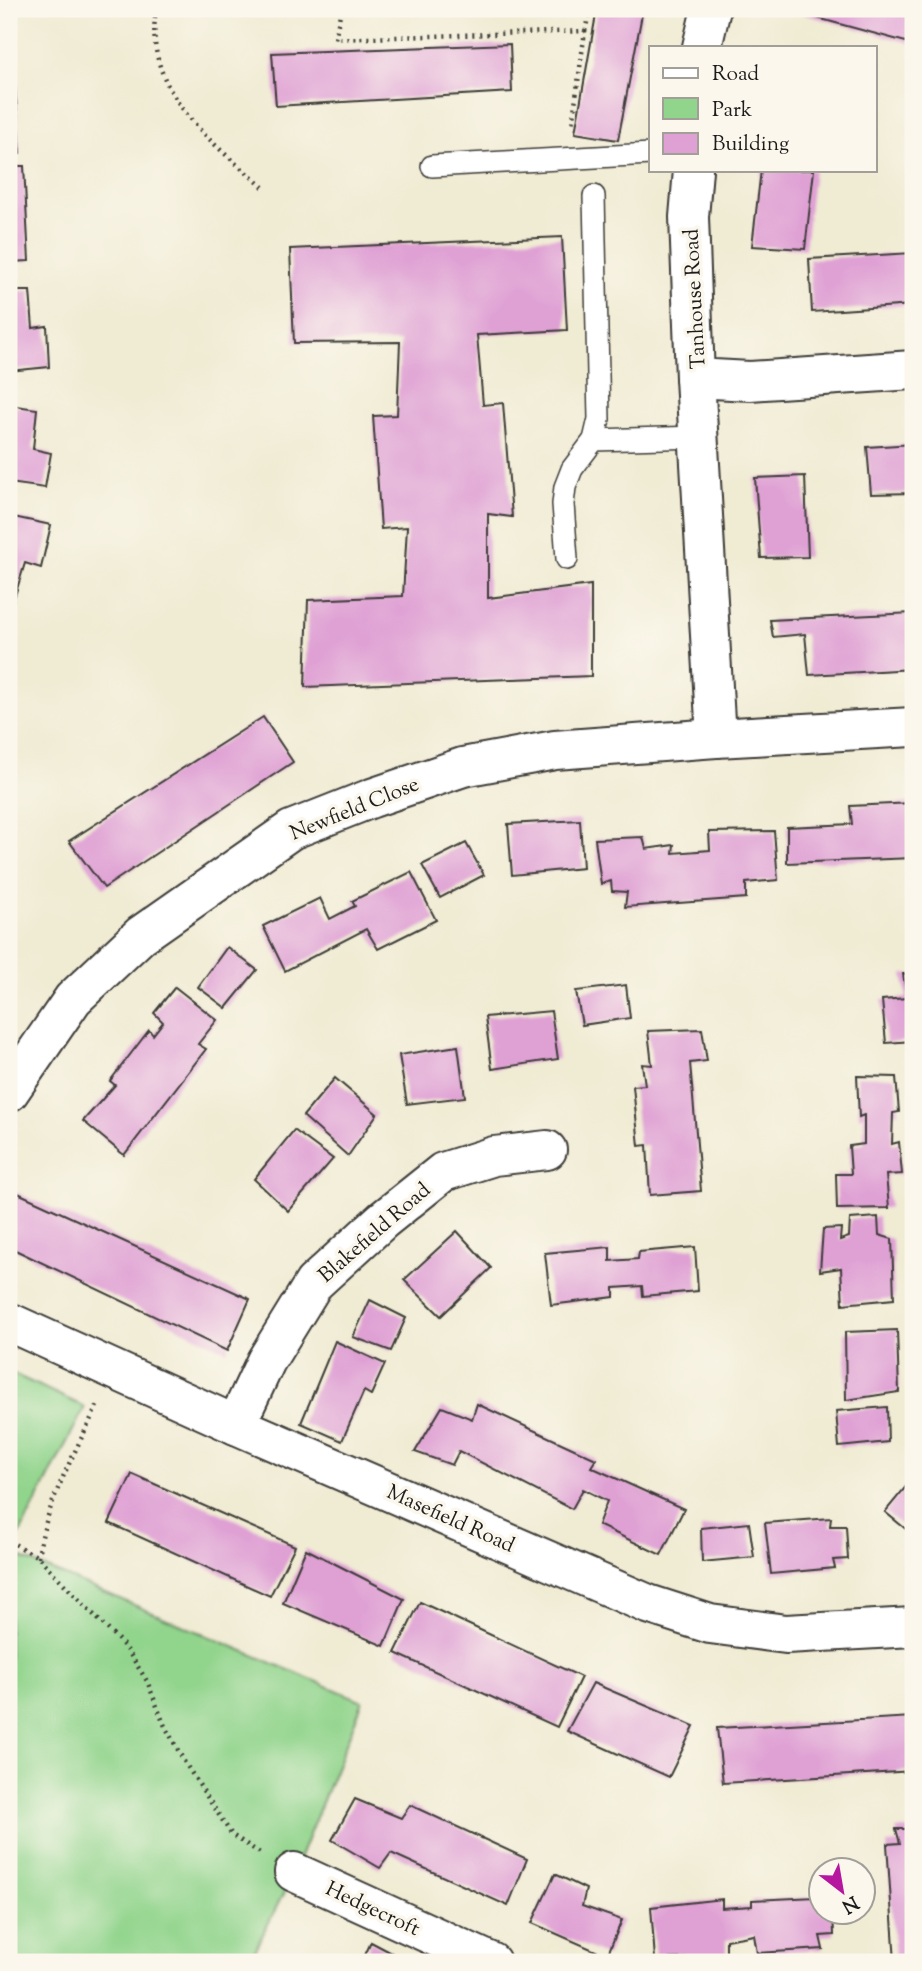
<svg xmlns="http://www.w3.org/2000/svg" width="922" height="1971" font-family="'Sorts Mill Goudy',serif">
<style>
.green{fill:#91d48c;stroke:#567854;stroke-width:2}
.building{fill:#dfa0d4}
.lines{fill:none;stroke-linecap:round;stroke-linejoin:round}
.lane-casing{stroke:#3c3b37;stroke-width:24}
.street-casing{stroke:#3c3b37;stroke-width:42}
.path{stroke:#3c3b37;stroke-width:4.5;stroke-dasharray:2 5;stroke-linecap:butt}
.lane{stroke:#fff;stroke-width:21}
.street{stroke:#fff;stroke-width:38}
.labels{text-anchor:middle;stroke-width:7;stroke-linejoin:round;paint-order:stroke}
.street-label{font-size:21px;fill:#1c1c1c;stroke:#fbf7ec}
</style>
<rect width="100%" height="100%" fill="#fbf7ec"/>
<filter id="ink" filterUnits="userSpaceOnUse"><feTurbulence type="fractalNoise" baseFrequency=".0143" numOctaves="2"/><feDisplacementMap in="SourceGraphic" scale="14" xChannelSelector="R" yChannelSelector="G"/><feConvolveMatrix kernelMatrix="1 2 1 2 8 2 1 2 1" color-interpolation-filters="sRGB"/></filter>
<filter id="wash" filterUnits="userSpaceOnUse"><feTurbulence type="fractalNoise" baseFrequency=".00686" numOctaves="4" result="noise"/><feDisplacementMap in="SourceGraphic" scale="28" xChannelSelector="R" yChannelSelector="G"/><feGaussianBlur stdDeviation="1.57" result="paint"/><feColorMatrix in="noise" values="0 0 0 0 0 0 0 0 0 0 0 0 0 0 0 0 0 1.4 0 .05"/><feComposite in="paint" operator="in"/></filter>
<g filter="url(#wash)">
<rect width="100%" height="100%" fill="#f0ebd3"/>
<path class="green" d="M9,1372L85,1407L10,1553L363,1701L294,1872L249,1962H9Z"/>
<g id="blocks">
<g class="building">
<path d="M9,9H11L13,46H9Z"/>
<path d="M597,9H643L618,140L575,133Z"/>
<path d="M800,9H913V44L799,13Z"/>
<path d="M510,44L512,92L276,106L272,53Z"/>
<path d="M14,70L20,153L9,154V71Z"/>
<path d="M9,166H24L29,261L9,262Z"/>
<path d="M761,170H814L805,249L752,246Z"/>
<path d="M562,237L567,330L477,335L483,405L503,403L512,517L488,514V598L591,585V676L305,687L308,600L403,596L407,527L381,529L373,416L397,415L400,342L294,343L290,249Z"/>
<path d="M913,253V305L812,312L809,259Z"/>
<path d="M9,291H30L33,328L47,326L49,367L9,371Z"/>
<path d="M9,405L37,409L33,449L51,453L45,488L9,483Z"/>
<path d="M913,444V493L871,494L867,447Z"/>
<path d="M805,476L808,557L761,558L755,478Z"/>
<path d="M9,516L51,525L41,568L25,563L13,602L9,601Z"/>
<path d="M913,613V669L809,675L805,634L773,637L770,620Z"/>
<path d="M263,717L293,762L104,888L69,841Z"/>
<path d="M913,803V858L787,863V827L852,824L850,806Z"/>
<path d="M580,820L583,868L512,875L508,824Z"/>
<path d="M774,831L778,880L746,883V898L625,907L627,892L612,891L611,881L601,884L595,839L643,837L646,849L674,845L673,853L710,850L709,832Z"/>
<path d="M466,843L484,875L440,898L422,865Z"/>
<path d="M411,872L436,920L378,949L366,929L285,971L263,926L320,898L330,919L355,906L352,901Z"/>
<path d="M227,947L257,970L226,1008L198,987Z"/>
<path d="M903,974H913V1041L886,1043L882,1000L907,998Z"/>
<path d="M626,985L630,1018L582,1025L576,991Z"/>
<path d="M175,987L217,1020L198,1044L206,1049L124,1155L83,1121L115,1085L110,1081L149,1030L153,1035L163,1022L154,1013Z"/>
<path d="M551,1011L558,1059L492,1069L485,1017Z"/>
<path d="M702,1029L707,1061L690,1063L701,1191L650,1195L647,1145L639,1146L633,1086L645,1085L642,1064L652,1065L648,1031Z"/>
<path d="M458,1046L465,1097L407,1104L399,1055Z"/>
<path d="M857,1076L896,1077L899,1112L893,1113L892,1144L899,1142L902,1174L886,1175L889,1208L837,1209L836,1174H851L849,1146L864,1144V1115L859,1117Z"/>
<path d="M335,1078L377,1114L348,1156L303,1116Z"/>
<path d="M294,1130L333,1159L288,1211L254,1179Z"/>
<path d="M9,1189L250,1299L227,1351L9,1247Z"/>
<path d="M878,1217L879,1235L892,1239L894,1299L843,1304L841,1268L820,1271L823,1229L841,1228L840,1240L849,1237L850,1219Z"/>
<path d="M457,1231L491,1268L441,1316L404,1280Z"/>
<path d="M610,1247V1261L638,1259L639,1252L695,1247L698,1291L643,1296L642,1286L614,1288V1297L551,1305L545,1253Z"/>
<path d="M370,1300L406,1318L391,1351L353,1337Z"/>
<path d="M897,1330L899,1392L846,1400L845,1332Z"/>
<path d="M335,1341L385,1364L371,1395L364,1391L342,1441L301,1423Z"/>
<path d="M477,1404L596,1459L591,1467L684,1509L661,1555L598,1525L607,1501L583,1489L572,1509L459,1451L452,1465L415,1452L442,1407L472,1419Z"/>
<path d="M887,1407L888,1442L839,1447L836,1411Z"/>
<path d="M132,1474L295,1546L270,1596L109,1523Z"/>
<path d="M913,1478V1535L885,1512Z"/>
<path d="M831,1518L830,1526H846L848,1559L833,1560L835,1568L771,1574L765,1523Z"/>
<path d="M749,1523L754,1557L702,1562L701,1528Z"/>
<path d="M306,1549L404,1599L384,1646L283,1603Z"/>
<path d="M420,1602L581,1677L557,1727L395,1653Z"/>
<path d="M593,1683L694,1726L669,1777L567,1731Z"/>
<path d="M913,1717V1771L723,1783L717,1728Z"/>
<path d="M355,1799L401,1818L410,1805L527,1859L508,1906L391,1853L380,1868L332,1840Z"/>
<path d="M896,1829H913V1962H895L887,1844L900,1843Z"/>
<path d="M555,1874L586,1889L582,1906L622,1920L607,1956L532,1923Z"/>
<path d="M816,1897L817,1905H820V1912H833L834,1935L820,1936L823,1949L757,1953L754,1935L726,1940V1958L655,1959L651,1907L722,1899V1908L752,1906V1900Z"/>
<path d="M371,1942L409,1962H362Z"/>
</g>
</g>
</g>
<g filter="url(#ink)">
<use href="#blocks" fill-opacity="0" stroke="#3c3b37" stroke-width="2"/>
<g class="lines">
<defs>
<g id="lane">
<path d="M432,166L651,154"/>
<path d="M594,440L699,437"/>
<path d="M567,559L563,504L565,487L572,469L594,440L599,419L594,196"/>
</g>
<g id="street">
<path d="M702,47L711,9"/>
<path d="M693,170L689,217L695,378L750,381L913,370"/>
<path d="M695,378L716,738"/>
<path d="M9,1092L73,999L141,935L291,830L372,798L463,767L555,750L716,738L913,727"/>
<path d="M9,1322L236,1425L648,1604L710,1624L786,1634L913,1627"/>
<path d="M236,1425L266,1361L314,1283L383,1220L443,1172L494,1156L547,1150"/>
<path d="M294,1872L491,1962"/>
</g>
</defs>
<use href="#lane" class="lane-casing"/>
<use href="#street" class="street-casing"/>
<g class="path">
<path d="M156,9C143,91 208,139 263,187"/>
<path d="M341,9L335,39L585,31L572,126"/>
<path d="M585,31L590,9"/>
<path d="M9,1541L38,1557L126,1648L147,1681L164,1724L185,1763L232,1835L260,1853"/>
<path d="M38,1557C46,1503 74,1455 97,1406"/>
</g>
<use href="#lane" class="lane"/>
<use href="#street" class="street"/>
</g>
</g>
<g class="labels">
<g class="street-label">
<text transform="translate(694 299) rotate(-93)" y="7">Tanhouse Road</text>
<text transform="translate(354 808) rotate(-22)" y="7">Newfield Close</text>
<text transform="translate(374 1232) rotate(-41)" y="7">Blakefield Road</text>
<text transform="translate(451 1518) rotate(24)" y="7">Masefield Road</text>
<text transform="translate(373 1908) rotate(25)" y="7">Hedgecroft</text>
</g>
</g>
<rect width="922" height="1971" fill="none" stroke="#fbf7ec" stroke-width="35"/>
<rect x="649" y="46" width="228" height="126" fill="#fbf7ec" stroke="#a29f99" stroke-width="2"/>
<rect x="663" y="68" width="35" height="10" fill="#ffffff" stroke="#a29f99" stroke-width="2"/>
<text x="712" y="80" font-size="21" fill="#1c1c1c">Road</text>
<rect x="663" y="98" width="35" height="21" fill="#91d48c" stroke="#a29f99" stroke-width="2"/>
<text x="712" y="116" font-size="21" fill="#1c1c1c">Park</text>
<rect x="663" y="133" width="35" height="21" fill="#dfa0d4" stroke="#a29f99" stroke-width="2"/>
<text x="712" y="150" font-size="21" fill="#1c1c1c">Building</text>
<g transform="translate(842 1891) rotate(149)"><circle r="33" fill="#fbf7ec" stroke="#a29f99" stroke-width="2"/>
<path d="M0-5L12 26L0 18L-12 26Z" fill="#b5179e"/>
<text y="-10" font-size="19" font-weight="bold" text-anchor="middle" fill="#1c1c1c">N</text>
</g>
</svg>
